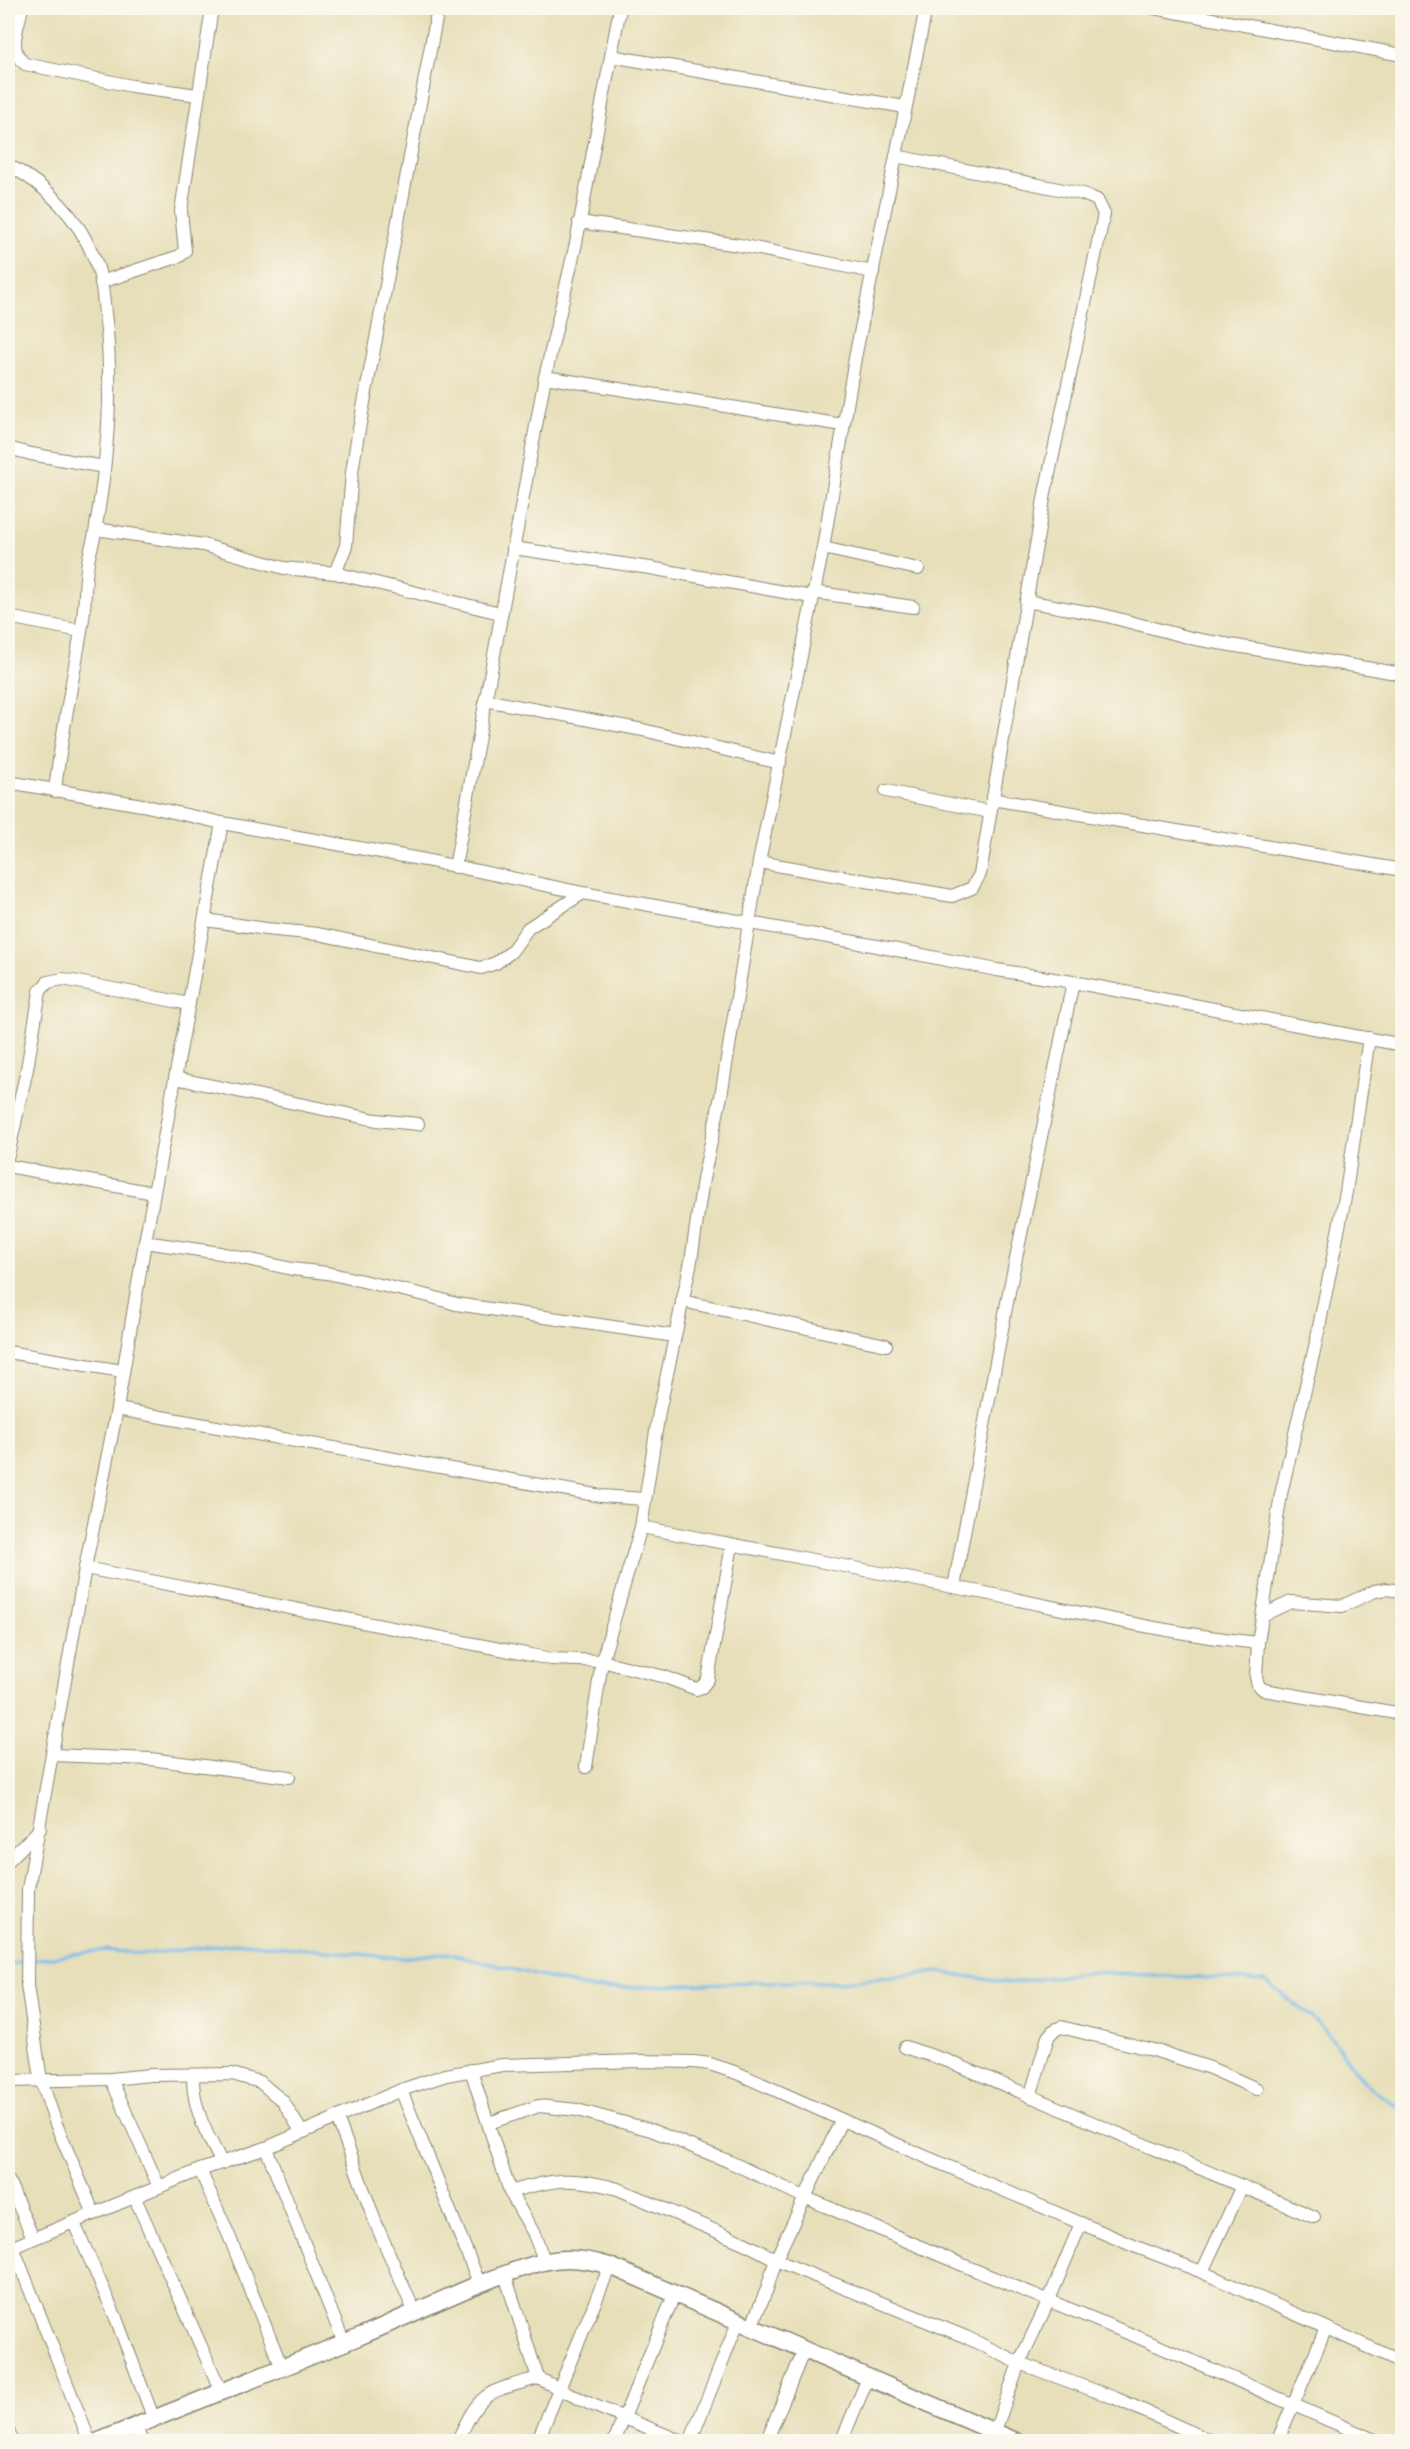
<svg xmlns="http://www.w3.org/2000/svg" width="1410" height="2449" font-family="'Comic Neue',sans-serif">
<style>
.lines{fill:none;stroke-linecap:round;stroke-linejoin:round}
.stream{stroke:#73bceb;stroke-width:3}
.minor-casing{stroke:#898572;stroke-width:14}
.secondary-casing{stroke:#898572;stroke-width:19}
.minor{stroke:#fff;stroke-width:12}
.secondary{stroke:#fff;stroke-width:16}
</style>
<rect width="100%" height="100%" fill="#fbf7ec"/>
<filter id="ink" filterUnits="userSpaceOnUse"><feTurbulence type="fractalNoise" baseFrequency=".0167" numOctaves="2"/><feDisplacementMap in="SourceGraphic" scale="12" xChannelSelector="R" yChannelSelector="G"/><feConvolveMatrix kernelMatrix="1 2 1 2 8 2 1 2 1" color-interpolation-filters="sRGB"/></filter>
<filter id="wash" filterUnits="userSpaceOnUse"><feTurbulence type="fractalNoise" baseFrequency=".008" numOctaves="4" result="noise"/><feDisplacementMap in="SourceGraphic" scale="24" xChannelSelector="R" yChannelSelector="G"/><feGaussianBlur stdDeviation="1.35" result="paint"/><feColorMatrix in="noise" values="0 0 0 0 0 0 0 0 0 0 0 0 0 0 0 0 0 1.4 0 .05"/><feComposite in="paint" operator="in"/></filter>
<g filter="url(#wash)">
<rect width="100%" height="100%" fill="#e7dfb9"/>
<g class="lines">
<g class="stream">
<path d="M30,1960L105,1950L144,1954L243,1943L401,1958L446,1953L593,1989L749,1982H840L939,1972L1010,1983L1092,1972L1265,1981L1322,2026L1367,2086L1402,2109"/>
<path d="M8,1966L23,1961"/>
</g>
</g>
</g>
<g filter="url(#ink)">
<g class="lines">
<defs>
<g id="minor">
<path d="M22,8C18,28 7,50 25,64L132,86L198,95"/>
<path d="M1154,8L1402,55"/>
<path d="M611,56L905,107"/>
<path d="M8,165C47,185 79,218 95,260C102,277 103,295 105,313C114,384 108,456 96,526C95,538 90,550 88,562C84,582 86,604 82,625C73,681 61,735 55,791"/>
<path d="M579,222L739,245L873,272"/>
<path d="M101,282L180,256L185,251L181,211L212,8"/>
<path d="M545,377L843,425"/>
<path d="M8,448L31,454L104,467"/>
<path d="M96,529L203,545L284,568L335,573L346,546L352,472L357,440L438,8"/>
<path d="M513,548L650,568L812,597"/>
<path d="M823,548L918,569"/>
<path d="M335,573L500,613"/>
<path d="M813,592L913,607"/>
<path d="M1026,601L1103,615L1195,639L1402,674"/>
<path d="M8,617L81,631"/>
<path d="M485,700L643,730L780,763"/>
<path d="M8,782L142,805L222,823L425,860L583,893L877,946L997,970L1073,982L1402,1045"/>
<path d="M886,791L990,812"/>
<path d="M992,799L1402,870"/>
<path d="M759,862L952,896L972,888L980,874L1045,493L1104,214L1097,200L1083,194L896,156"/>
<path d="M455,867L545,377L576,243L620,8"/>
<path d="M206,920L266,929L318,934L481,968L496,963L511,952L528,928L583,893"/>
<path d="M1369,1038L1346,1192L1316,1342L1281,1494L1258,1643L1256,1677L1258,1685L1264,1690L1402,1714"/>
<path d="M175,1078L376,1120L418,1124"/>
<path d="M8,1155L27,1069L40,991L48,982L63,979L189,1004"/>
<path d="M8,1166L154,1193"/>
<path d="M145,1242L220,1253L292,1269L327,1273L429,1296L456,1304L675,1336"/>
<path d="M682,1301L886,1345"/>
<path d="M8,1352L122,1371"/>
<path d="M117,1409L601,1496L644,1499"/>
<path d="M641,1527C757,1550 874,1571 990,1594C1079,1612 1167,1634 1258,1643"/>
<path d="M85,1568L551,1659L602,1661L665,1677L696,1689L702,1687L708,1679L732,1545"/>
<path d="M954,1587L1009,1292L1073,982"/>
<path d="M1263,1615L1291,1602L1342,1606L1375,1591L1386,1589L1402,1591"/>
<path d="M53,1755L150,1759L289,1777"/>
<path d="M586,1767L602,1661L641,1527L659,1412L691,1261L703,1179L721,1096L759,862L823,548L855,358L926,8"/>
<path d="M8,1861L40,1829"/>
<path d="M905,2047L948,2061L1314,2217"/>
<path d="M471,2070L510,2192L533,2232L545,2262"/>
<path d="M193,2075C192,2108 207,2135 222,2163"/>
<path d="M111,2079L159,2187"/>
<path d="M8,2081L111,2079L150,2075L232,2074L260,2082L274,2094L282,2100L301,2131"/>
<path d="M401,2090L480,2285"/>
<path d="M1030,2097L1048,2037L1053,2031L1061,2027L1157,2051L1210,2068L1257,2089"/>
<path d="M337,2117L376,2224L415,2313"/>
<path d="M489,2123L539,2106L577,2110L651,2130L728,2161L804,2197L977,2271L1135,2336L1379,2442"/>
<path d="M266,2148L344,2343"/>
<path d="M200,2170L230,2238L282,2368"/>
<path d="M8,2180L33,2238"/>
<path d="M510,2192C553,2179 574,2176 618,2189L746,2244L785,2264L966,2337L1019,2363L1115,2398L1213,2442"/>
<path d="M135,2198L221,2391"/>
<path d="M94,2214L56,2124L41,2080L27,1985L28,1889L85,1568L117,1409L145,1242L222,823"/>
<path d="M74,2223L116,2318L153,2417"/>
<path d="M13,2247L90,2442"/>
<path d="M8,2249L200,2170L266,2148L401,2090L446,2075L502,2065L639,2061L694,2062L710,2064L737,2073L905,2148L1134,2246L1202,2272L1402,2362"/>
<path d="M1202,2272L1242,2186"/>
<path d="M505,2275L538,2378"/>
<path d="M751,2327L767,2289L776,2259L841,2121"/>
<path d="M135,2425L142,2442"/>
<path d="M8,2430L12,2442"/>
<path d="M995,2431L1019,2363L1049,2300L1081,2223"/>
<path d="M457,2442C481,2390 485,2393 538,2378L588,2403L683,2442"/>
<path d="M537,2442L610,2266"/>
<path d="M614,2442L674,2295"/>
<path d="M690,2442L738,2322"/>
<path d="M766,2442L804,2350"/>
<path d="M841,2442L868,2378"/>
<path d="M1277,2442L1326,2328"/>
</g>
<path id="secondary" d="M97,2442C183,2406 271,2373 358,2337C419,2312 480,2279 543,2262C566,2256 588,2259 610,2266L1018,2442"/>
</defs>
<use href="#minor" class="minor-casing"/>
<use href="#secondary" class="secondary-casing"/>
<use href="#minor" class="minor"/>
<use href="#secondary" class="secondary"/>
</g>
</g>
<rect width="1410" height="2449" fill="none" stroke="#fbf7ec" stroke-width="30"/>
</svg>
